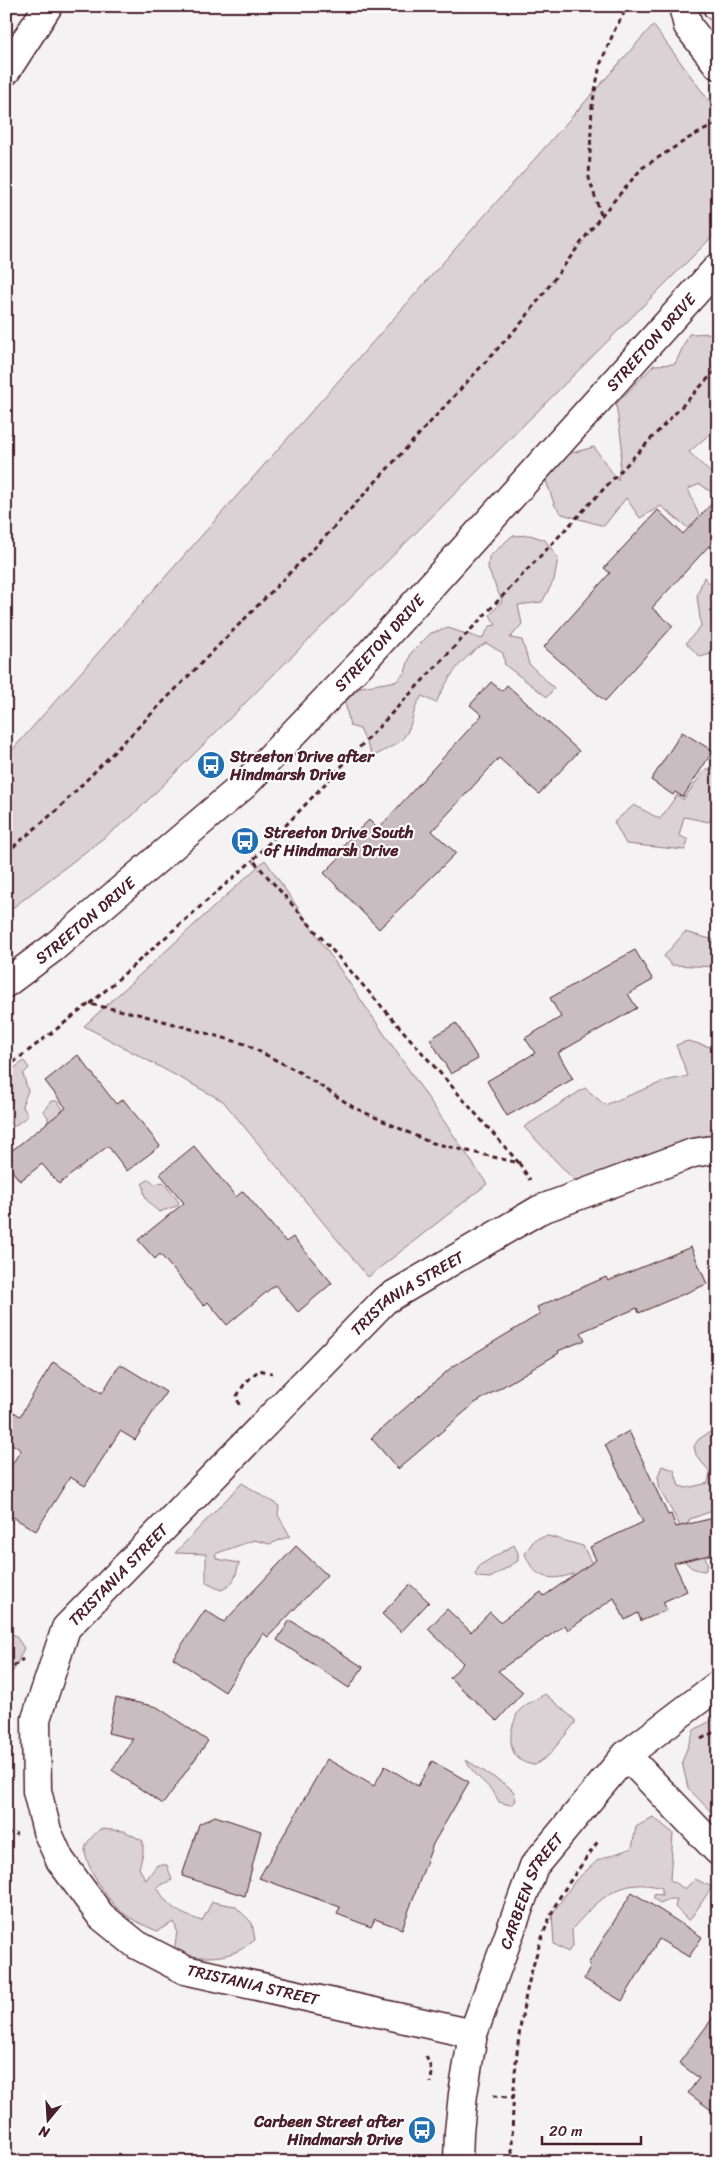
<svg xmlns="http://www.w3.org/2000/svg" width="724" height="2168" font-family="Sriracha,sans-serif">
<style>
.green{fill:#dbd2d5;stroke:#927880}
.building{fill:#cabdc1;stroke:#4a1f2b}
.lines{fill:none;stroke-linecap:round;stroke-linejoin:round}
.minor-casing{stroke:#4a1f2b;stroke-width:31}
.tertiary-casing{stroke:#4a1f2b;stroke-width:31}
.secondary-casing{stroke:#4a1f2b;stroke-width:31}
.path{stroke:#4a1f2b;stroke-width:3;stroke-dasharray:5 4;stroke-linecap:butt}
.minor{stroke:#fff;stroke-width:28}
.tertiary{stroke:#fff;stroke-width:28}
.secondary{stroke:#fff;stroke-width:28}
.labels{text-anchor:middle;stroke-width:4;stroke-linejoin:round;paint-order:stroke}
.street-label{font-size:16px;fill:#4a1f2b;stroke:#fff}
.poi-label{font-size:16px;font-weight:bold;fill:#4a1f2b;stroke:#fff;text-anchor:start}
</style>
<rect width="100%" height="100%" fill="#f4f2f2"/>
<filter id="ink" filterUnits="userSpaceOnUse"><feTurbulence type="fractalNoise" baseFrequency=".02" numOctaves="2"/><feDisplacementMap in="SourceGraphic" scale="10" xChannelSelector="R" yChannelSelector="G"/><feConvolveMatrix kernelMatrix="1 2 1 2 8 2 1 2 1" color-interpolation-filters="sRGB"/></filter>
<g filter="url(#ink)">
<g class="green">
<path d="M653,25L718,113V231L132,816L6,913V757Z"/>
<path d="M715,333L718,335V427L689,452L718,480L711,492L700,484L688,489L702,523L693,532L661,506L640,518L626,498L604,526L562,514L555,506L546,481L564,455L594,447L618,481L622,445L616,404L654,365L675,364L689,334Z"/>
<path d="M530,535L545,540L558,558L554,580L542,602L518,605L522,624L510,638L522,640L529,664L554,688L547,697L505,665L503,653L486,643C461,658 448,677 436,703L422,696C412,708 414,724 404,737C398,745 382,751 373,757L360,729L350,726L345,702L361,687L397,681L405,672L411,653L431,633L448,628L482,639L490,626L496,625L490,615L502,601L488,569L489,557L512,536Z"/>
<path d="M704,577L710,584L718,577V652L700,657L686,643L701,626L697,596Z"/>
<path d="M716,767L718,768V805L709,822L684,817L679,835L688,840L685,850L626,844L614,822L634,805L660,819L677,795L683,800L704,771Z"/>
<path d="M265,860L487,1184L368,1277L223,1101L84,1026Z"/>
<path d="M685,932L718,941V967L671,965L664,956Z"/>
<path d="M688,1041L718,1049V1139L707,1141L695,1138L671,1145L652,1163L608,1189L573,1179L524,1127L585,1088L605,1105L665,1081L688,1076L676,1045Z"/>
<path d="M24,1061L29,1068L23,1074L28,1091L22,1105L28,1116L13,1127L6,1119V1074Z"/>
<path d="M51,1101H57L68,1116L45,1126L48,1121V1117L43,1111Z"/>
<path d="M149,1179L155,1184L163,1182L179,1202L177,1206L159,1212C152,1206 142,1198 144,1187L142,1184Z"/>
<path d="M718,1427V1490L712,1497L718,1509L690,1519L687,1524L696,1531L708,1565L705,1571C693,1570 686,1566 682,1555L685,1544L678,1522L660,1490L658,1476L662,1466L674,1470L679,1486L687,1488L708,1483L710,1472L696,1455L694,1446L699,1439Z"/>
<path d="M242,1483L279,1506L278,1515L290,1536L270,1544L254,1540L215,1554L217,1559L239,1563C236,1576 234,1585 221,1590L206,1583V1554L175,1553Z"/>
<path d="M548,1536L583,1546L597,1574L582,1579L573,1574C549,1582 533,1578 525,1553L535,1539Z"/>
<path d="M514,1545L518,1553V1561L490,1578L477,1577L475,1574L480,1565Z"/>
<path d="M6,1634L15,1635L24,1648L15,1668L6,1681Z"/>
<path d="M545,1694L575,1720V1723L548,1756L535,1765C513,1763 507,1745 513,1725C515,1721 516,1714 519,1711C525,1704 537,1699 545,1694Z"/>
<path d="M718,1717V1819L688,1788L682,1762L694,1730Z"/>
<path d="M466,1760L509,1787L514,1792L516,1801L510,1805L499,1802C492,1785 473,1777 466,1760Z"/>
<path d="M653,1817L673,1833L670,1880L685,1889L695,1879L712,1887L689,1921L675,1907L677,1899H670L660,1903L654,1899V1894L662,1895V1888C620,1876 598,1900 572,1929L573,1945L568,1952L554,1944L552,1914L575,1881L598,1860L632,1848L636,1827Z"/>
<path d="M100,1829L124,1831L143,1841V1853L139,1868L146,1880L157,1865H167L172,1880L157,1887C169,1909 179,1913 202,1921L212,1902L235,1906L252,1923L255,1940C249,1944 244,1948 238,1951C221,1959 191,1959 174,1952L177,1931L174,1922L157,1931C143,1925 128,1918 117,1908C106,1897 86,1866 85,1851C85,1842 94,1835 100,1829Z"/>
</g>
<g class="building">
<path d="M718,497V536L652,608L673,626L605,701L544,647L610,573L604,568L658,510L683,534Z"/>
<path d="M491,682L502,691L507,685L579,751L539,794L499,758L432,831L456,853L379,929L324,873L348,849L343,845L369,820L378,829L482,715L470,705Z"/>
<path d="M682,732L713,751L683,797L675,792L673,795L651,780Z"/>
<path d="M635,950L653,980L628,994L637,1008L558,1053L573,1079L507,1116L487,1081L535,1053L525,1038L561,1017L550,998Z"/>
<path d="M456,1023L478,1059L451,1074L430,1039Z"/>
<path d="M78,1055L116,1104L123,1099L160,1146L127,1171L108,1146L59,1184L42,1164L20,1181L6,1163V1155L66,1108L45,1081Z"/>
<path d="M194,1146L236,1197L243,1191L286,1242L293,1237L332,1283L298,1312L275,1285L227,1325L208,1302L204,1306L160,1254L155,1259L138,1240L184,1203L160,1174Z"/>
<path d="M691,1247L707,1284L639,1313L637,1308L581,1332L585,1340L558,1351L559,1353L475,1403L398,1469L371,1438L452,1367L540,1314L537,1307L606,1277L608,1281Z"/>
<path d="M53,1362L102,1393L120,1364L166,1392L135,1440L120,1431L85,1486L70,1477L36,1531L6,1513V1474L21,1450L6,1440V1407L20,1416Z"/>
<path d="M629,1431L668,1515L671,1514L676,1527L718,1517V1553L674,1563L687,1591L663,1602L667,1610L641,1621L638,1613L625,1620L614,1598L568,1630L565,1625L498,1671L523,1692L497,1721L450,1678L463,1663L428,1629L447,1609L471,1632L490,1612L500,1622L541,1592L544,1596L596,1560L590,1547L643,1522L605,1445Z"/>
<path d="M296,1546L327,1575L268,1637L263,1633L225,1692L173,1658L205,1610L224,1622Z"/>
<path d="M410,1584L429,1602L401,1632L382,1614Z"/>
<path d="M290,1620L363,1667L349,1688L277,1640Z"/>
<path d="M116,1698L157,1707L208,1741L163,1804L112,1770L133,1739L108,1733Z"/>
<path d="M327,1759L374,1786L385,1766L418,1786L432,1761L469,1782L433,1844L402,1929L375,1919L371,1927L337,1914L340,1907L259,1878Z"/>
<path d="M215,1816L261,1831L245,1896L182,1876L199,1824Z"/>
<path d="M632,1892L702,1937L689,1957L659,1939L622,2001L584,1979L591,1966L588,1964Z"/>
<path d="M718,2011V2115L688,2093L699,2078L679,2063Z"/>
</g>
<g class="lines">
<defs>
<g id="minor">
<path d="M6,71L48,6"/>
<path d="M626,1755L718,1851"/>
<path id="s1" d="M473,2034L185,1970L137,1945L101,1916L60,1860L47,1831L37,1791L36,1719L66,1628L385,1300L539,1210L693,1153L718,1149"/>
<path id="s2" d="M458,2162L459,2132L463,2094L473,2034L534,1866L626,1755L718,1685"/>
</g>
<g id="tertiary">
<path d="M683,6L688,26L718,65"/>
<path d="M717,6L718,7"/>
</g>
<g id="secondary">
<path id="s3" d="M6,983L53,948L244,785L364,660L718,267"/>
</g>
</defs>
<use href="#minor" class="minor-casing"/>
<use href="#tertiary" class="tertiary-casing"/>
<use href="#secondary" class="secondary-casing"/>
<g class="path">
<path d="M601,215L589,178L592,106L600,65L615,29L628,6"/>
<path d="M6,853L58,809L324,538L523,321L601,216L642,168L689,138L718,123"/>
<path d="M90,1004L253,860"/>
<path d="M6,1068L89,1004L138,1014L245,1044L299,1072L353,1107L429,1142L519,1163L530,1180"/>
<path d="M519,1163L253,860L718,368"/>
<path d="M239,1405L237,1396L245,1383L259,1370L272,1373"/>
<path d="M6,1672L23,1659"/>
<path d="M701,1739L718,1730"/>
<path d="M6,1833L17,1834"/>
<path d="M426,2056L432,2071L431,2083"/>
<path d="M493,2096L512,2097"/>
<path d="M512,2162C512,2076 518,1987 554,1908C565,1885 584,1863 598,1841"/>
</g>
<use href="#minor" class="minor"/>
<use href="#tertiary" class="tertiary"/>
<use href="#secondary" class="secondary"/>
</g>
</g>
<defs>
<symbol id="bus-disc" viewBox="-11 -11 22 22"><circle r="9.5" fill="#1f6fb2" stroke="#fff"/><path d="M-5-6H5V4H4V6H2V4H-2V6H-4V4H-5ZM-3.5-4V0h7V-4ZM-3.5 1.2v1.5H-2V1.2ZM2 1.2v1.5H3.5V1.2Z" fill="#fff"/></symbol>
</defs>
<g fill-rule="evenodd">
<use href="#bus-disc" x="195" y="749" width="32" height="32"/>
<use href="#bus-disc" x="229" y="825" width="32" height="32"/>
<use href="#bus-disc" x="406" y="2114" width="32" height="32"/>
</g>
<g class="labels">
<g class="street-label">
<text dy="6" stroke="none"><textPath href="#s3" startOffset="911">STREETON DRIVE</textPath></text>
<text dy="6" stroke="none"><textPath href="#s3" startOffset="506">STREETON DRIVE</textPath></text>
<text dy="6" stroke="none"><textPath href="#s3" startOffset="101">STREETON DRIVE</textPath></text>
<text dy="6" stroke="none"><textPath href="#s1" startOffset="1185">TRISTANIA STREET</textPath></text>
<text dy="6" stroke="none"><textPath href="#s1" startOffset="780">TRISTANIA STREET</textPath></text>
<text dy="6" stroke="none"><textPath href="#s2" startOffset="284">CARBEEN STREET</textPath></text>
<text transform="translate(253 1984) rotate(13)" y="6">TRISTANIA STREET</text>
</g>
<g class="poi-label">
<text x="230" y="762">Streeton Drive after<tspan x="230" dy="18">Hindmarsh Drive</tspan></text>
<text x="264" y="838">Streeton Drive South<tspan x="264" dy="18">of Hindmarsh Drive</tspan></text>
<text x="403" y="2127" text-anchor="end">Carbeen Street after<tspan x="403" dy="18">Hindmarsh Drive</tspan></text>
</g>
</g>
<rect width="724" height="2168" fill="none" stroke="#fff" stroke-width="25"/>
<rect x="12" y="12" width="699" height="2143" fill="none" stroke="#4a1f2b" stroke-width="2" filter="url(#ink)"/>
<g transform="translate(48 2120) rotate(198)" stroke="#ffffff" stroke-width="4" paint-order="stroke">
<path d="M0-4L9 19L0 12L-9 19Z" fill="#4a1f2b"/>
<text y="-8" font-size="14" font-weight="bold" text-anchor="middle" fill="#4a1f2b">N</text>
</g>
<path d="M542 2136v8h99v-8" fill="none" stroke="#4a1f2b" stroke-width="2.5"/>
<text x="549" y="2136" font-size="15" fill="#4a1f2b" stroke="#ffffff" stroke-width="4" paint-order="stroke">20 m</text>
</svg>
